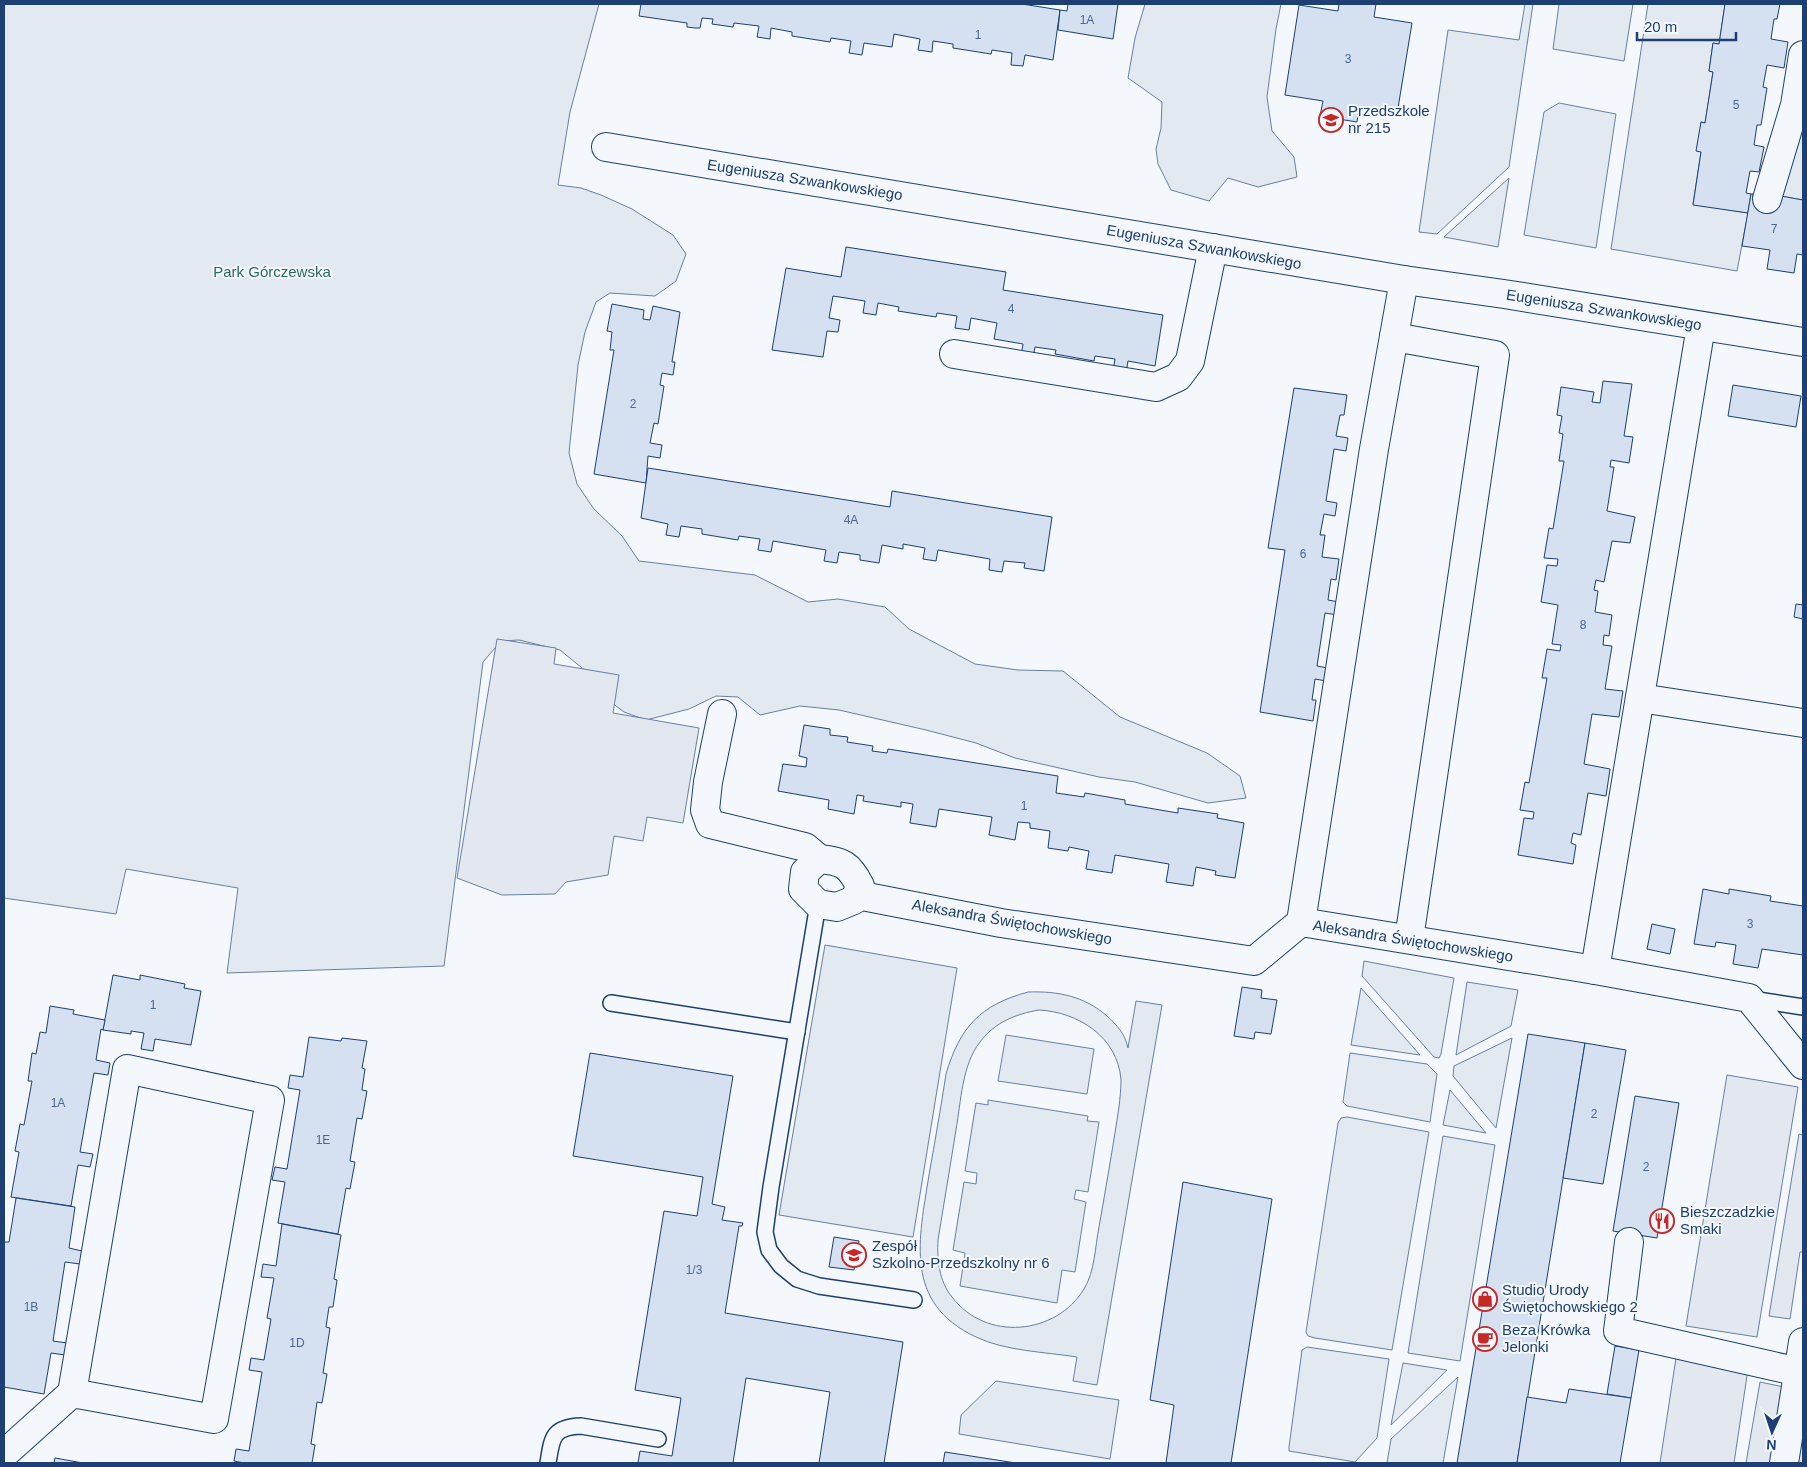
<svg xmlns="http://www.w3.org/2000/svg" width="1807" height="1467" font-family="Arial,sans-serif">
<style>
.green{fill:#e3e9f0;stroke:#687fa3;fill-rule:evenodd}
.parking{fill:#e3e8f0;stroke:#687fa3}
.building{fill:#d5e0f0;stroke:#1d3f73}
.lines{fill:none;stroke-linecap:round;stroke-linejoin:round}
.lane-casing{stroke:#1d3f73;stroke-width:18}
.street-casing{stroke:#1d3f73;stroke-width:30}
.lane{stroke:#f4f7fb;stroke-width:15}
.street{stroke:#f4f7fb;stroke-width:28}
.labels{text-anchor:middle;stroke-width:4;stroke-linejoin:round;paint-order:stroke}
.number-label{font-size:12px;fill:#4b6792}
.poi-label{font-size:15px;fill:#1d3f73;stroke:#f4f7fb;text-anchor:start}
.street-label{font-size:15px;fill:#1d3f73;stroke:#f4f7fb}
.park-label{font-size:15px;fill:#2c6c60;stroke:#f4f7fb}
</style>
<rect width="100%" height="100%" fill="#f4f7fb"/>
<g class="green">
<path d="M4,4H599L570,112L558,185L581,188L601,195L632,209L673,235L686,254L676,281L655,296L610,293L596,302L585,332L578,365L569,453L577,484L594,509L622,536L639,561L755,575L808,602L838,599L885,607L909,629L975,664L1018,670L1063,671L1120,717L1207,753L1240,776L1246,798L1208,803L1135,782L1099,777L1015,758L976,743L926,730L839,710L800,706L760,715L738,697L716,696L689,709L646,720L624,712L603,696L587,672L560,650L519,640L501,641L483,662L444,966L227,973L238,888L126,869L116,914L4,898Z"/>
<path d="M1145,4H1281L1276,29L1267,97L1272,131L1294,157L1297,177L1258,187L1228,178L1209,201L1171,190L1158,164L1156,149L1161,128L1162,102L1128,78L1135,38Z"/>
<path d="M1525,4H1533L1509,167L1437,234L1419,232L1448,30L1519,40Z"/>
<path d="M1559,4H1633L1624,61L1553,49Z"/>
<path d="M1648,4H1725L1719,44L1713,43L1709,71L1713,72L1705,123L1701,122V152L1693,204L1748,213L1737,271L1611,249Z"/>
<path d="M1559,103L1616,114L1596,248L1524,235L1544,112Z"/>
<path d="M1803,125V200L1779,196Z"/>
<path d="M1509,178L1498,247L1444,237Z"/>
<path d="M825,945L957,968L913,1237L779,1215Z"/>
<path d="M1364,961L1454,978L1441,1054L1439,1058L1434,1057L1362,976Z"/>
<path d="M1467,982L1518,990L1511,1026L1456,1055Z"/>
<path d="M1361,988L1420,1055L1351,1045Z"/>
<path d="M1028,992C1058,991 1084,996 1107,1016C1117,1025 1125,1034 1128,1048L1136,1001L1162,1005L1097,1385L1073,1381L1077,1357C1045,1352 1005,1351 976,1337C903,1303 919,1239 929,1175C935,1141 941,1107 946,1074C960,1027 980,1005 1028,992ZM1039,1010C1078,1012 1118,1037 1121,1080C1121,1089 1120,1098 1119,1107C1113,1147 1106,1187 1099,1227C1095,1247 1095,1271 1084,1289C1056,1335 986,1342 952,1297C939,1281 937,1260 938,1240C944,1203 950,1167 956,1130C961,1101 962,1065 980,1042C995,1022 1016,1014 1039,1010Z"/>
<path d="M1006,1035L1094,1049L1087,1094L998,1081Z"/>
<path d="M1512,1038L1496,1128L1453,1076L1454,1066Z"/>
<path d="M1350,1053L1427,1064L1437,1074L1430,1122L1347,1106L1343,1102Z"/>
<path d="M1450,1090L1486,1133L1443,1125Z"/>
<path d="M988,1100L1088,1116L1087,1121L1099,1122L1088,1192L1076,1190L1074,1199L1086,1202L1075,1272L1062,1270L1057,1303L960,1286L965,1253L953,1250L964,1182L976,1184L977,1173L965,1171L976,1103L988,1105Z"/>
<path d="M1347,1117L1429,1132L1392,1350L1315,1338L1308,1336L1306,1332L1338,1123L1341,1118Z"/>
<path d="M1443,1136L1495,1145L1460,1361L1408,1353Z"/>
<path d="M1307,1347L1389,1359L1377,1438L1355,1462L1289,1451V1447L1302,1350Z"/>
<path d="M1403,1363L1447,1370L1391,1425Z"/>
<path d="M1458,1377L1443,1463H1387L1391,1439Z"/>
<path d="M996,1381L1119,1400L1110,1459L959,1434L961,1415Z"/>
</g>
<g class="parking">
<path d="M497,639L556,648L554,664L619,675L613,713L699,728L683,823L647,817L643,841L614,836L608,875L566,882L555,894L502,895L457,878Z"/>
<path d="M1727,1075L1798,1087L1757,1337L1686,1326Z"/>
<path d="M1799,1134L1803,1135V1252H1800L1790,1319L1769,1316Z"/>
<path d="M1676,1358L1748,1369L1734,1463H1660Z"/>
<path d="M1760,1382L1803,1391V1463H1746Z"/>
</g>
<g class="building">
<path d="M641,4H1022L1060,10L1053,60L1025,55L1023,66L1011,65L1012,53L992,50L991,54L953,48V44L933,41L932,52L918,50L920,39L894,34L892,47L864,43L862,55L849,53L851,41L831,38L830,42L792,36V32L771,28L770,39L757,37L759,26L734,23L733,27L712,24L713,19L702,18L700,28H695L687,27V23L639,16Z"/>
<path d="M1068,4H1118L1113,39L1058,30L1060,10L1067,11Z"/>
<path d="M1339,4H1376L1374,17L1412,23L1397,114L1359,108L1357,122L1320,116L1323,101L1285,95L1299,5L1338,11Z"/>
<path d="M1725,4H1780L1777,19H1774L1771,39L1788,42L1784,68L1767,65L1763,87L1767,88L1761,125H1757L1754,145L1764,147L1759,172L1750,171L1746,193L1751,194L1748,213L1693,205L1701,152L1696,151L1701,122L1705,123L1713,72L1709,71L1713,43L1719,44Z"/>
<path d="M1751,194H1753V197L1778,201L1781,196L1803,200V255L1797,254L1794,273L1767,269L1770,250L1742,246Z"/>
<path d="M846,247L1006,272L1003,290L1163,315L1155,366L1128,361L1126,373L1113,371L1115,359L1095,356L1094,361L1055,354L1056,350L1035,347L1033,358L1021,356L1023,344L994,339L997,323L971,318L969,330L955,328L957,316L937,313L936,317L898,311L899,307L878,303L876,315L863,313L865,301L833,296L829,318L840,320L838,332L827,331L823,357L772,350L786,268L841,277Z"/>
<path d="M612,304L644,310L643,319L650,320L653,306L680,312L672,362H675L673,375L662,373L660,385L664,386L658,424L654,423L650,443L662,445L660,458L648,456L646,483L594,474L614,350H610L612,332L607,331Z"/>
<path d="M1603,381L1632,384L1624,436L1633,437L1629,463L1611,460L1610,467H1614L1607,511L1635,517L1630,543L1612,541L1604,582L1596,580L1594,590L1598,591L1595,612L1612,615L1609,636L1604,635L1603,645L1612,646L1605,689L1623,691L1619,717L1592,714L1584,764L1610,769L1606,796L1588,793L1581,835L1573,833L1571,843L1576,845L1573,864L1518,855L1524,818L1533,819L1534,812L1520,810L1525,782L1529,783L1547,678H1542L1547,649L1560,651L1561,645L1552,644L1558,605L1541,602L1547,565L1557,566L1558,559L1544,558L1549,528L1553,529L1564,461H1559L1563,434L1559,433L1562,416L1557,415L1561,387L1594,392L1592,402L1600,403Z"/>
<path d="M1733,385L1801,396L1796,427L1728,416Z"/>
<path d="M1294,388L1347,395L1344,415H1340L1336,436L1348,438L1346,451L1334,449L1326,501L1337,503L1335,516L1324,514L1320,535H1325L1322,557L1339,559L1336,580L1331,579L1328,600L1339,602L1337,615L1325,613L1317,666L1328,668L1326,681L1315,679L1312,700H1316L1313,721L1260,712L1285,550L1268,548Z"/>
<path d="M648,468L890,507L892,491L1052,517L1044,571L1024,568L1025,563L1004,561L1002,572L989,570L990,559L938,550L936,561L923,559L925,548L903,544V549L882,545L879,563L860,560V555L839,552L837,563L824,561L826,550L773,541L771,552L758,550L760,539L739,536L738,540L702,534V529L681,526L679,537L666,535L668,524L641,518Z"/>
<path d="M1796,604L1803,605V619L1794,617Z"/>
<path d="M804,725L830,729V735L848,737L847,742L873,746L872,751L887,753L888,749L1058,776L1056,793L1084,797L1085,793L1125,800V804L1178,813V808L1218,814L1217,818L1244,823L1235,878L1215,875L1216,871L1196,867L1193,886L1166,882L1169,864L1115,855L1112,873L1086,869L1089,851L1069,847L1068,851L1048,848L1050,831L1030,828V823L1018,822L1015,840L989,835L992,817L939,809L936,827L910,823L913,804L901,802V807L863,801L864,796L857,795L854,814L828,809L829,800L778,791L783,764L806,767L807,758L799,756Z"/>
<path d="M1703,889L1729,894V889L1771,896L1770,901L1803,906V955L1762,949L1758,968L1733,964L1736,945L1716,942L1715,947L1694,944Z"/>
<path d="M1652,924L1675,929L1670,954L1647,949Z"/>
<path d="M113,975L140,980V975L185,984L184,988L201,991L191,1045L155,1039L153,1051L141,1049L144,1033L131,1031V1034L103,1030Z"/>
<path d="M1242,987L1262,990L1261,998L1277,1000L1271,1034L1255,1032L1254,1039L1234,1036Z"/>
<path d="M50,1006L74,1010L73,1014L105,1020L103,1030L101,1029L96,1060L110,1063L108,1075L94,1073L80,1152L93,1154L90,1167L78,1165L71,1206L11,1197L19,1152L15,1151L20,1124L24,1125L32,1081H28L32,1053L36,1054L40,1032L46,1033Z"/>
<path d="M1528,1034L1585,1043L1517,1463H1457Z"/>
<path d="M309,1037L341,1041L342,1038L367,1041L362,1068L365,1069L362,1090L367,1091L362,1119L357,1118L350,1161L355,1162L350,1189L346,1188L338,1234L278,1223L285,1182L272,1180L275,1167L287,1169L300,1090L288,1088L290,1075L303,1077Z"/>
<path d="M1585,1043L1626,1050L1603,1184L1563,1178Z"/>
<path d="M590,1053L733,1076L712,1204L725,1207L722,1220L743,1223L742,1226H739L725,1313L903,1342L884,1463H819L830,1392L746,1378L733,1463H638L640,1451L672,1456L681,1398L635,1390L664,1211L697,1216L703,1177L573,1156Z"/>
<path d="M1635,1096L1679,1103L1657,1238L1613,1231Z"/>
<path d="M1183,1182L1272,1199L1231,1463H1166L1174,1405L1150,1400Z"/>
<path d="M16,1198L75,1207L69,1248L82,1251L80,1264L65,1262L53,1341L67,1343L65,1355L51,1353L44,1394L4,1387V1242H9Z"/>
<path d="M282,1224L341,1235L334,1279L337,1280L333,1307H329L326,1327L330,1328L323,1373L327,1374L322,1403L317,1402L311,1444L315,1445L312,1463H244L234,1461L236,1449L249,1451L262,1372L249,1370L251,1358L264,1360L271,1319L267,1318L274,1278L261,1277L263,1264L276,1266Z"/>
<path d="M834,1237L859,1241L854,1270L829,1267Z"/>
<path d="M1615,1346L1639,1350L1631,1398L1607,1394Z"/>
<path d="M1569,1389L1631,1398L1620,1463H1517L1527,1397L1566,1403Z"/>
<path d="M945,1452L1016,1463H943Z"/>
<path d="M55,1458L83,1463H54Z"/>
</g>
<g class="lines">
<defs>
<g id="lane">
<path d="M818,904L771,1187L765,1232L769,1250L781,1266L797,1279L819,1286L914,1300"/>
<path d="M1751,999L1803,1007"/>
<path d="M611,1003L797,1032"/>
<path d="M548,1463C552,1438 552,1427 581,1426L658,1439"/>
</g>
<g id="street">
<path d="M606,147L1404,280L1504,294L1803,342"/>
<path d="M1767,199L1795,105L1803,55"/>
<path d="M1394,337L1495,355L1409,939"/>
<path d="M954,354L1156,387L1178,377L1190,361L1213,248"/>
<path d="M1640,698L1803,723"/>
<path d="M722,714L708,782L705,810L710,824L805,847L819,859"/>
<path d="M819,859C842,861 849,864 860,886L857,895L854,900L837,907L818,904L803,889L805,872Z"/>
<path d="M857,895L1001,923L1254,961L1301,922L1595,970L1749,998L1803,1065"/>
<path d="M1301,922L1374,449L1404,280"/>
<path d="M1595,970L1701,326"/>
<path d="M1629,1242L1618,1331L1799,1372"/>
<path d="M4,1454L72,1393L214,1419L270,1100L127,1069L72,1393"/>
<path d="M1784,1463L1803,1342"/>
</g>
</defs>
<use href="#lane" class="lane-casing"/>
<use href="#street" class="street-casing"/>
<use href="#lane" class="lane"/>
<use href="#street" class="street"/>
</g>
<defs>
<symbol id="school-ring" viewBox="-11 -11 22 22"><circle r="9.5" fill="#f4f7fb" stroke="#c62828" stroke-width="1.5"/><path d="M0-5L7-2L0 1L-7-2ZM-4 1L0 2.5L4 1V4Q0 6-4 4Z" fill="#c62828"/></symbol>
<symbol id="restaurant-ring" viewBox="-11 -11 22 22"><circle r="9.5" fill="#f4f7fb" stroke="#c62828" stroke-width="1.5"/><path d="M-5-6h1v4h1v-4h1v4h1v-4h1v5L-1.5 .5V6h-2V.5L-5-1ZM5-6V6H3V1.5H1.5Q1.5-4 5-6Z" fill="#c62828"/></symbol>
<symbol id="shop-ring" viewBox="-11 -11 22 22"><circle r="9.5" fill="#f4f7fb" stroke="#c62828" stroke-width="1.5"/><path d="M-5-2.5h2.3a2.7 3.5 0 0 1 5.4 0H5L5.5 6h-11ZM-1.5-2.5h3a1.5 2.3 0 0 0-3 0Z" fill="#c62828"/></symbol>
<symbol id="cafe-ring" viewBox="-11 -11 22 22"><circle r="9.5" fill="#f4f7fb" stroke="#c62828" stroke-width="1.5"/><path d="M-5.5-4.5H6V0H3Q3 3.5 0 3.5H-2.5Q-5.5 3.5-5.5 0ZM3-3.2v2h1.7v-2ZM-6 4.5H4V6H-6Z" fill="#c62828"/></symbol>
</defs>
<g fill-rule="evenodd">
<use href="#school-ring" x="1317" y="106" width="28" height="28"/>
<use href="#restaurant-ring" x="1648" y="1207" width="28" height="28"/>
<use href="#school-ring" x="840" y="1241" width="28" height="28"/>
<use href="#shop-ring" x="1471" y="1285" width="28" height="28"/>
<use href="#cafe-ring" x="1471" y="1325" width="28" height="28"/>
</g>
<g class="labels">
<g class="number-label">
<text x="1087" y="24">1A</text>
<text x="978" y="39">1</text>
<text x="1348" y="63">3</text>
<text x="1736" y="109">5</text>
<text x="1774" y="233">7</text>
<text x="1011" y="313">4</text>
<text x="633" y="408">2</text>
<text x="851" y="524">4A</text>
<text x="1303" y="558">6</text>
<text x="1583" y="629">8</text>
<text x="1024" y="810">1</text>
<text x="1750" y="928">3</text>
<text x="153" y="1009">1</text>
<text x="58" y="1107">1A</text>
<text x="1594" y="1118">2</text>
<text x="323" y="1144">1E</text>
<text x="1646" y="1171">2</text>
<text x="694" y="1274">1/3</text>
<text x="31" y="1311">1B</text>
<text x="297" y="1347">1D</text>
</g>
<g class="poi-label">
<text x="1348" y="116">Przedszkole<tspan x="1348" dy="17">nr 215</tspan></text>
<text x="1680" y="1217">Bieszczadzkie<tspan x="1680" dy="17">Smaki</tspan></text>
<text x="872" y="1251">Zespół<tspan x="872" dy="17">Szkolno-Przedszkolny nr 6</tspan></text>
<text x="1502" y="1295">Studio Urody<tspan x="1502" dy="17">Świętochowskiego 2</tspan></text>
<text x="1502" y="1335">Beza Krówka<tspan x="1502" dy="17">Jelonki</tspan></text>
</g>
<g class="street-label">
<text transform="translate(805 180) rotate(9)" y="5">Eugeniusza Szwankowskiego</text>
<text transform="translate(1204 247) rotate(10)" y="5">Eugeniusza Szwankowskiego</text>
<text transform="translate(1604 310) rotate(9)" y="5">Eugeniusza Szwankowskiego</text>
<text transform="translate(1012 922) rotate(10)" y="5">Aleksandra Świętochowskiego</text>
<text transform="translate(1413 941) rotate(9)" y="5">Aleksandra Świętochowskiego</text>
</g>
<g class="park-label">
<text x="272" y="277">Park Górczewska</text>
</g>
</g>
<rect width="1807" height="1467" fill="none" stroke="#1d3f73" stroke-width="10"/>
<g transform="translate(1772 1432) rotate(183)" stroke="#f4f7fb" stroke-width="4" paint-order="stroke">
<path d="M0-4L9 19L0 12L-9 19Z" fill="#1d3f73"/>
<text y="-8" font-size="14" font-weight="bold" text-anchor="middle" fill="#1d3f73">N</text>
</g>
<path d="M1637 32v8h99v-8" fill="none" stroke="#1d3f73" stroke-width="2.5"/>
<text x="1644" y="32" font-size="15" fill="#1d3f73" stroke="#f4f7fb" stroke-width="4" paint-order="stroke">20 m</text>
</svg>
